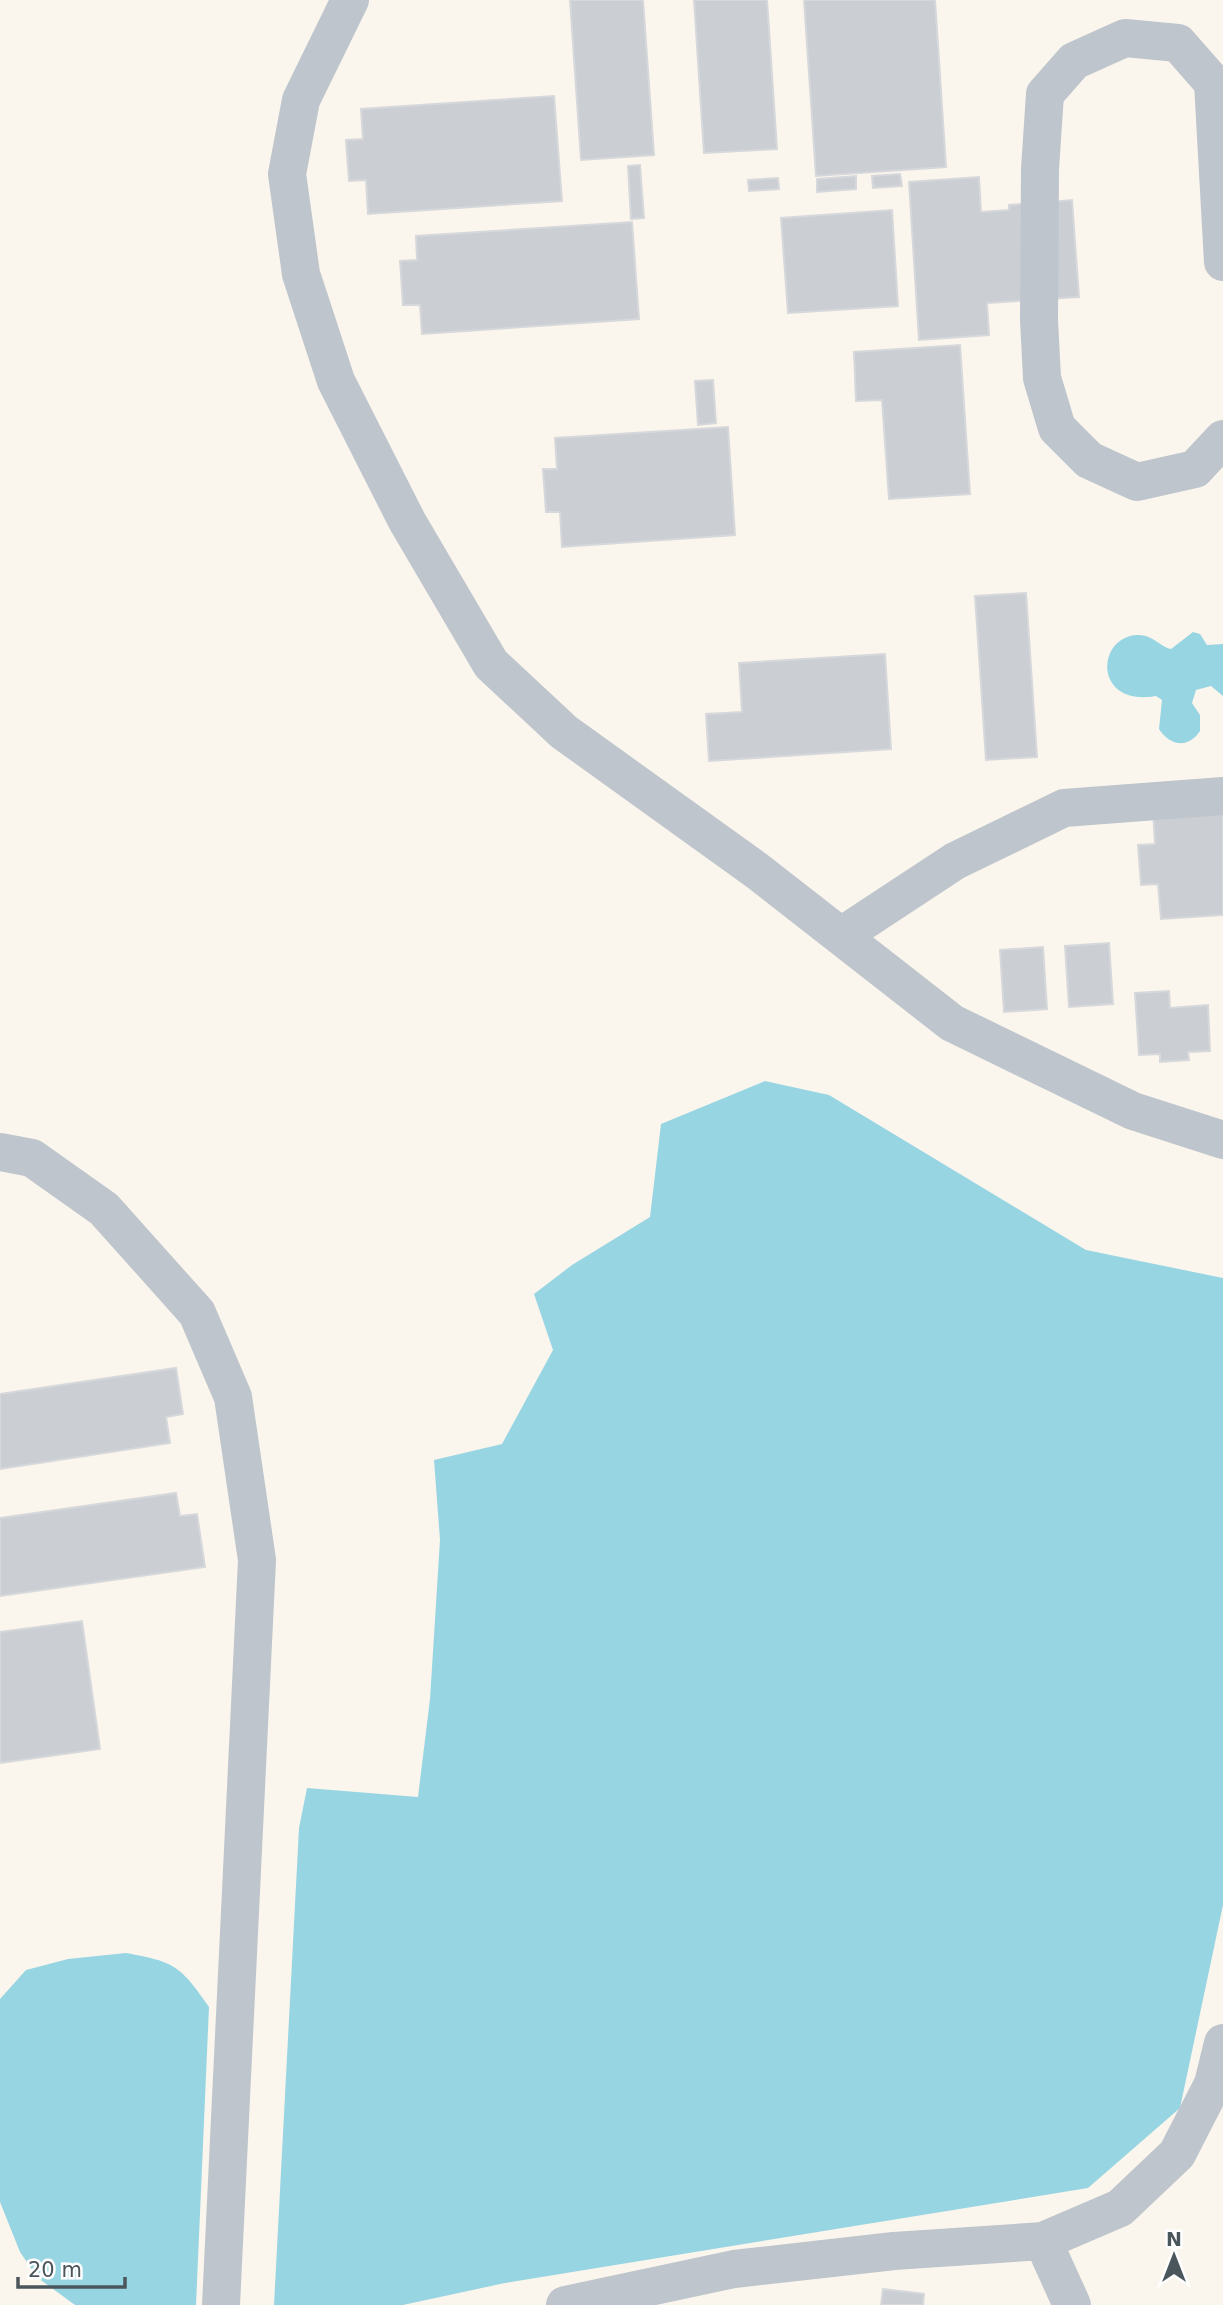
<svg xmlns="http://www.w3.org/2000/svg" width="1223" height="2305" font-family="'DejaVu Sans',sans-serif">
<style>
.commercial{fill:#fbf6ed}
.water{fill:#98d5e3}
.building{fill:#cbced3;stroke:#d6d8db;stroke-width:2}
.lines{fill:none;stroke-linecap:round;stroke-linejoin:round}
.minor{stroke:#bec5cc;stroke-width:38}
</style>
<rect width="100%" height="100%" fill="#f3f1f1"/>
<rect class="commercial" x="0" y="0" width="1223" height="2305"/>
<g class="water">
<path d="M1193,632L1200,634L1207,645L1223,644V696L1211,686L1196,690L1192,703L1200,715V731C1188,749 1170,746 1159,729L1162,700L1156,696C1093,707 1096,637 1137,635C1152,634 1159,646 1171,649Z"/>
<path d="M765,1081L829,1095L1086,1250L1223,1278V1905L1180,2108L1088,2188L505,2283L403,2305H274L299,1828L307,1788L418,1797L430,1699L440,1540L434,1460L502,1444L553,1350L534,1294L572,1265L650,1217L661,1124Z"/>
<path d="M126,1953C176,1962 180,1966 209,2007L196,2305H75L38,2278L20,2252L0,2202V1999L26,1970L68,1959Z"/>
</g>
<g class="building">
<path d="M570,0H643L654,155L581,160Z"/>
<path d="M694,0H767L777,149L704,153Z"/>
<path d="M804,0H935L946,167L816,176Z"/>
<path d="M554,96L562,201L368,214L366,180L349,181L346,140L363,139L361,109Z"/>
<path d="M640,165L644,218L631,219L628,166Z"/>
<path d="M900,174L902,186L873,188L872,176Z"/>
<path d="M856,176V189L817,192V179Z"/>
<path d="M979,177L981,212L1009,210V205L1072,200L1079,297L987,303L989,335L919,340L909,182Z"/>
<path d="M778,178L779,189L749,191L748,180Z"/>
<path d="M892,210L898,306L788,313L781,218Z"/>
<path d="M632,222L639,319L422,334L420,305H403L400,261L417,260L416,236Z"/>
<path d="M960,345L970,494L889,499L882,400L856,401L854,352Z"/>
<path d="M713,380L716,423L698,425L695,381Z"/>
<path d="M728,427L735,535L562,547L560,512H546L543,469H557L555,438Z"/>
<path d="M1026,593L1037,757L986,760L975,596Z"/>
<path d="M885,654L891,749L709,761L706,714L742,712L739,663Z"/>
<path d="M1223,805V915L1161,919L1158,884L1141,885L1138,845L1155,844L1153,810Z"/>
<path d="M1109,943L1113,1004L1069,1007L1065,946Z"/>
<path d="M1043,947L1047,1009L1004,1012L1000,950Z"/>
<path d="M1169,991L1170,1008L1208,1005L1210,1051L1188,1052L1189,1060L1160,1062V1054L1139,1055L1135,993Z"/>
<path d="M176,1368L183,1414L166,1417L170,1443L0,1469V1394Z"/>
<path d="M176,1493L180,1516L197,1514L205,1567L0,1596V1518Z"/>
<path d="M82,1621L100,1749L0,1763V1632Z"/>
<path d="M883,2289L924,2294L923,2305H881Z"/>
</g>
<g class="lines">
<g class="minor">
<path d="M350,0L301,100L287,174L301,274L336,381L407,521L491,664L564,732L756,870L952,1023L1133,1111L1223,1140"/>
<path d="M1223,262L1213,83L1178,43L1125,38L1074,61L1045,94L1040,169L1039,320L1042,378L1057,428L1089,460L1137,482L1195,469L1223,439"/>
<path d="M841,936L955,861L1064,808L1223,796"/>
<path d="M0,1152L32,1158L104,1209L197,1313L233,1397L257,1560L221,2305"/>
<path d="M1043,2241L1072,2305"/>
<path d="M565,2305L734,2269L894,2251L1043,2241L1120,2208L1177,2154L1213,2084L1223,2043"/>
</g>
</g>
<g transform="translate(1174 2256)" stroke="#ffffff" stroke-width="5" paint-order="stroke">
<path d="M0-5L12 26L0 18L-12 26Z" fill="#4b555c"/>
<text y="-10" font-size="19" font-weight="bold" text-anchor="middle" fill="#4b555c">N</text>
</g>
<path d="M18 2277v10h107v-10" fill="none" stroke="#4b555c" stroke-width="3.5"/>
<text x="28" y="2277" font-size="21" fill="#4b555c" stroke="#ffffff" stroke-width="5" paint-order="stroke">20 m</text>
</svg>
